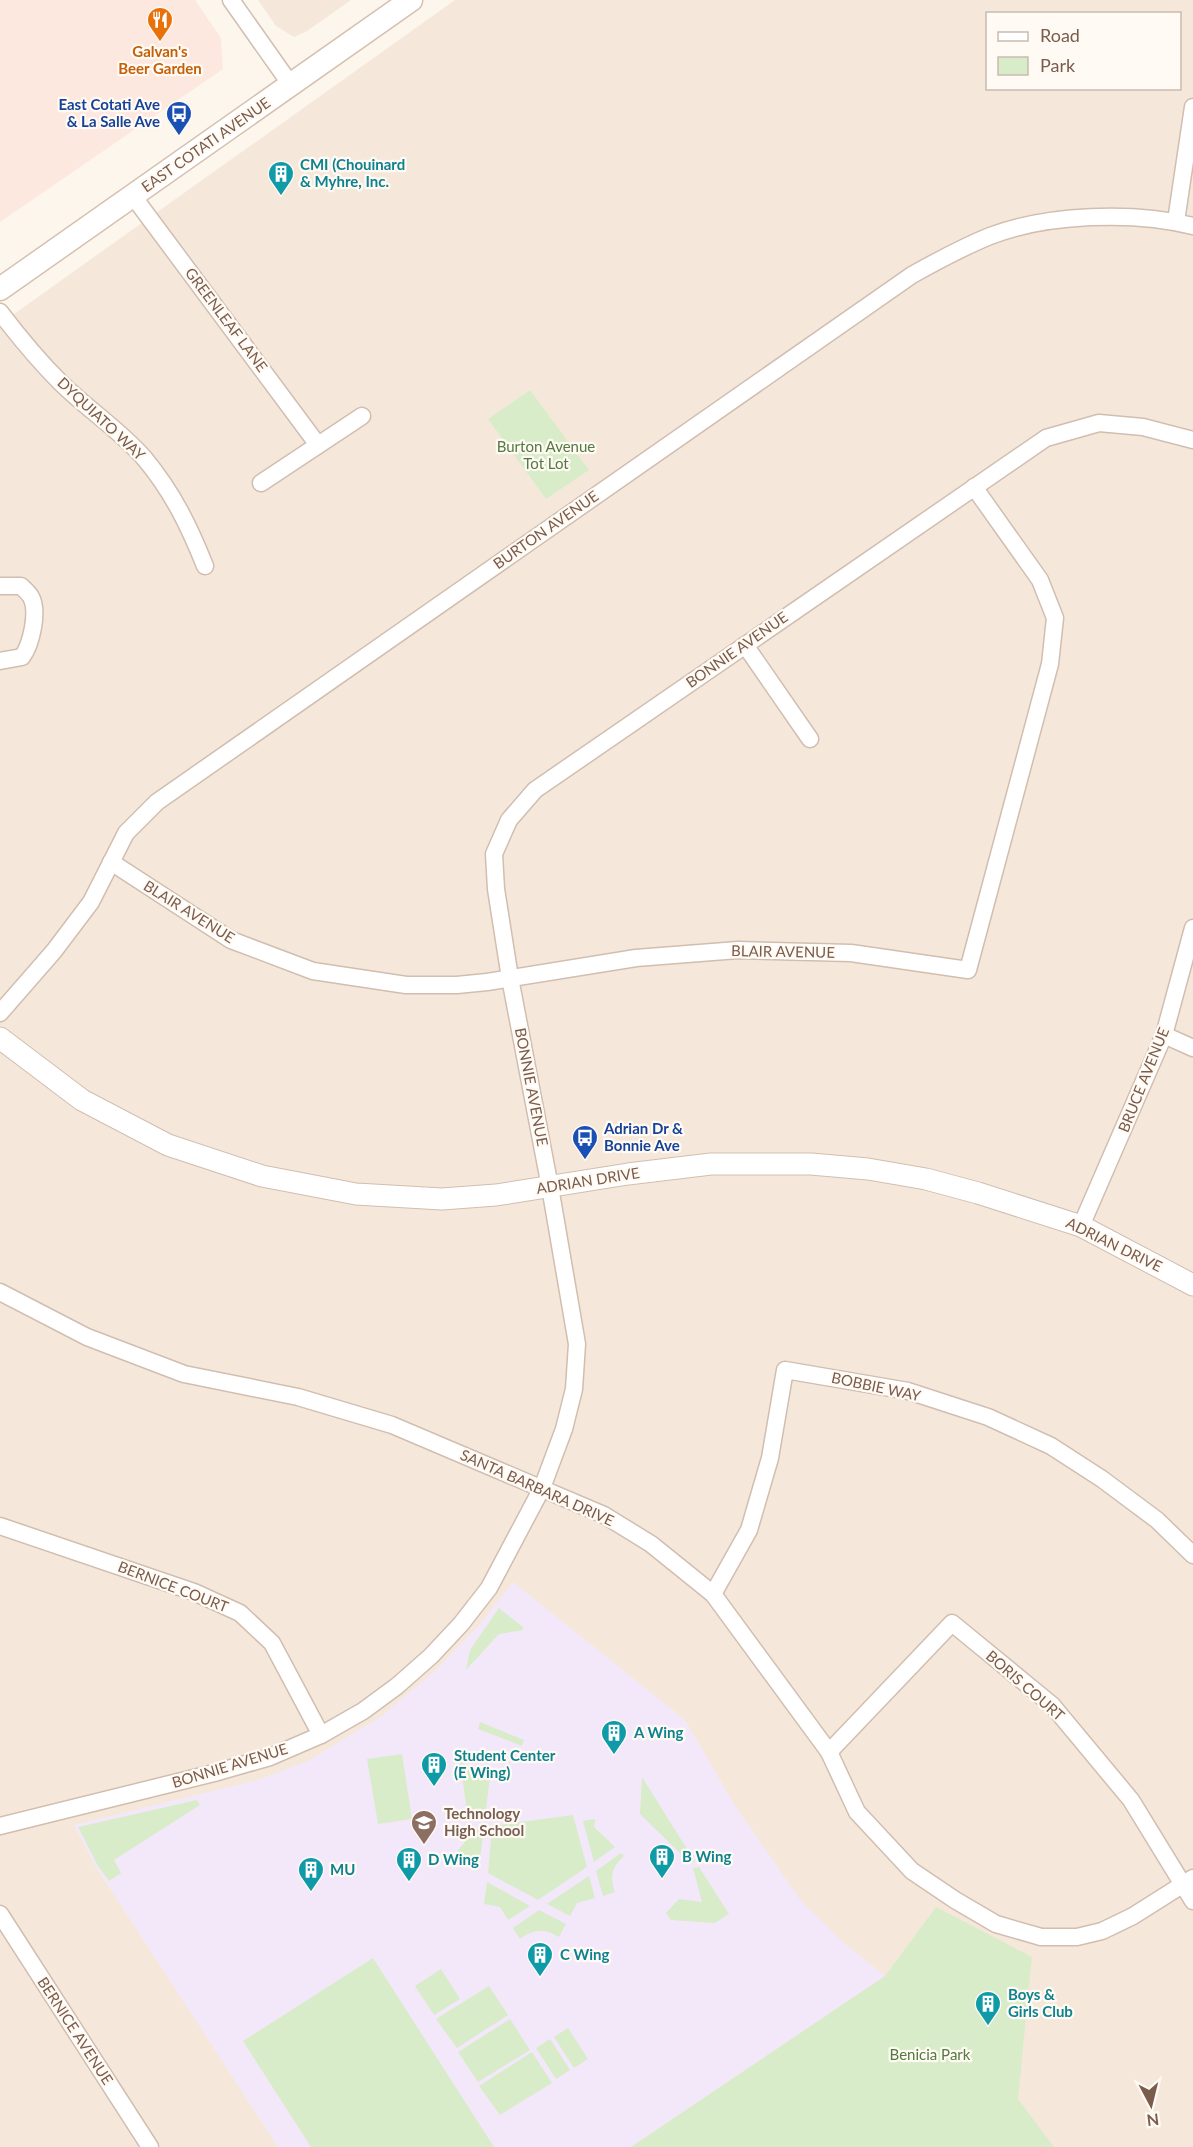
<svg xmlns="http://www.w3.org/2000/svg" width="1193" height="2147" font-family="Lato,sans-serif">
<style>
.residential{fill:#f5e8da;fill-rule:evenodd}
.commercial{fill:#fde8e0}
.education{fill:#f3e8fa}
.green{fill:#d8ecc9}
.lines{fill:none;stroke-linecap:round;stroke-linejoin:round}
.minor-casing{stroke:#d1beb0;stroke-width:19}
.tertiary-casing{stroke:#d1beb0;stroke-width:23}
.secondary-casing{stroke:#d6c0b0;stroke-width:25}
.minor{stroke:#fff;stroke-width:16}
.tertiary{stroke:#fff;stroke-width:21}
.secondary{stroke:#fff;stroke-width:22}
.labels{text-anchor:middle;stroke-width:4.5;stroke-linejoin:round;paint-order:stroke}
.food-label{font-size:15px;font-weight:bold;fill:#c56008;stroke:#fffaf3}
.transit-label{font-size:15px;font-weight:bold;fill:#164399;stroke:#fffaf3;text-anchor:end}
.street-label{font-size:15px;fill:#7a5c4d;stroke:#fffaf3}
.culture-label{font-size:15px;font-weight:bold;fill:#0d838f;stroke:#fffaf3;text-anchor:start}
.park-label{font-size:15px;fill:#537a41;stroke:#fffaf3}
.education-label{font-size:15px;font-weight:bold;fill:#785e54;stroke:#fffaf3;text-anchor:start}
</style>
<rect width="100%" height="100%" fill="#fdf6ec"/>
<g class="residential">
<path d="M258,0H351L307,31L294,37L276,26Z"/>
<path d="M455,0H1193V2147H0V324ZM988,14H1180V88H988Z"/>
</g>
<path class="commercial" d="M0,0H195L221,38L223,69L0,222Z"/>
<path class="education" d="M513,1582L685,1720L734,1804L801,1901L844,1943L885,1976L631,2147H278L96,1867L74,1825L258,1780L306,1762L382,1716L438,1668L480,1624Z"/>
<g class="green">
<path d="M530,390L589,470L546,499L488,419Z"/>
<path d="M499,1608L523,1627V1630L499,1634L466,1670L470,1650Z"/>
<path d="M480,1722L524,1740L522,1746L478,1729Z"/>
<path d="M402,1754L412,1819L378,1824L367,1759Z"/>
<path d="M460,1762L490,1777L486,1809L467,1812Z"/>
<path d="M642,1777L695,1862L686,1864L685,1858L640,1814Z"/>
<path d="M197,1800L200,1805L114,1860L121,1873L109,1881L98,1866L78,1827Z"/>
<path d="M573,1815L587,1867L538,1900L488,1873L492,1826Z"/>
<path d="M595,1819L594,1827L615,1847L594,1862L583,1821Z"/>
<path d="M484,1828L479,1867L473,1866L456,1853L471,1834L470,1830Z"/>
<path d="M621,1853L624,1856C612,1866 609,1877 615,1892L603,1896L596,1871Z"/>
<path d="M699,1867L729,1914L715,1923L671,1920L666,1913L679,1899L702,1902L693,1868Z"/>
<path d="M589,1876L595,1898L577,1903L570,1916L547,1904Z"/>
<path d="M487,1882L530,1906L508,1920L500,1907L484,1904Z"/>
<path d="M936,1907L1032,1957L1018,2099L1054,2147H631L885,1976Z"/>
<path d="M539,1910L566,1924L559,1937C544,1928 534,1929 520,1939L513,1928Z"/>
<path d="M373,1958L494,2147H311L243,2041Z"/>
<path d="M441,1969L460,1999L434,2015L415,1986Z"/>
<path d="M489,1986L508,2015L457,2048L436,2019Z"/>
<path d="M510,2019L530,2050L478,2082L458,2052Z"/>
<path d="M568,2028L588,2059L574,2068L554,2037Z"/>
<path d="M550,2039L570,2070L556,2079L536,2048Z"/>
<path d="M532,2052L552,2083L500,2115L479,2086Z"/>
</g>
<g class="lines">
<defs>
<g id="minor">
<path d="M231,0L291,85"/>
<path d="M133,196L318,445"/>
<path d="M1176,221L1193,107"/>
<path d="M0,312C19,337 38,360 60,382C87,409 120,430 145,459C173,493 189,526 205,566"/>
<path d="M261,483L362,416"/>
<path d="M0,586H21C24,589 29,593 31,597C39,612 31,645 22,657L0,661"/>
<path d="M745,645L810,739"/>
<path d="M111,862L231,940L313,971L406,985H457L487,982L636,958L738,950L851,953L968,970L1050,664L1055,618L1040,580L974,487"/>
<path d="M0,1013L54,951L91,902L126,833L157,802L912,275C937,261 963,247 990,236C1047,214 1134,211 1193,226"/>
<path d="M1164,1035L1193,1048"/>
<path d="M1081,1226L1164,1035L1193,928"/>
<path d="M0,1292L87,1337L184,1374L298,1397L392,1425L604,1515L651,1544L713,1594L829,1752L857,1812L912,1871L955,1900L996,1924L1041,1937H1077L1102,1931L1133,1916L1193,1878"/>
<path d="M0,1526L194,1592L240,1613L272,1643L321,1735"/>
<path d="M713,1594L749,1530L770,1458L785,1370L908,1391L988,1417L1051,1446L1102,1479L1157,1520L1193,1555"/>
<path d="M829,1752L952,1623L1052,1705L1131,1800L1193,1901"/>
<path d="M0,1826L214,1773L270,1757L321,1735L363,1711L397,1686L431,1656L461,1624L489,1588L542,1488L564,1429L574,1389L577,1344L550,1187L510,978L496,889L494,854L509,820L535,790L1046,438L1099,423L1143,427L1193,440"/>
<path d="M0,1914L150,2147"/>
</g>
<path id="tertiary" d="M0,1038L82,1100L168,1145L262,1176L356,1194L442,1199L496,1195L628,1174L711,1164H811L868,1169L926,1179L978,1193L1081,1226L1193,1285"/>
<path id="secondary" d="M0,289L411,0"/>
</defs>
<use href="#minor" class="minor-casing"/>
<use href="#tertiary" class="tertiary-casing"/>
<use href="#secondary" class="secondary-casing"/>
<use href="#minor" class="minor"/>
<use href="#tertiary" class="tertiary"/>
<use href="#secondary" class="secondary"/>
</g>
<defs>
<symbol id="restaurant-pin" viewBox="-11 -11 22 30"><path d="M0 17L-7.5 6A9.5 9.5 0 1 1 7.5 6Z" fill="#e8710a" stroke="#fffaf3"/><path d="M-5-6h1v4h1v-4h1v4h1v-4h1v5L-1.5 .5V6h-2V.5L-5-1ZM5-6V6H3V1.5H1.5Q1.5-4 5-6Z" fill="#fff"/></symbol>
<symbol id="bus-pin" viewBox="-11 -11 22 30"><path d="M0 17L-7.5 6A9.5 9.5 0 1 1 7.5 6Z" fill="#1a4fb4" stroke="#fffaf3"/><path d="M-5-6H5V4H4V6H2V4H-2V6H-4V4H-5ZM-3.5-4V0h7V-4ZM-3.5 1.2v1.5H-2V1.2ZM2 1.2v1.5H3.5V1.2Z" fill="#fff"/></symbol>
<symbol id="building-pin" viewBox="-11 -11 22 30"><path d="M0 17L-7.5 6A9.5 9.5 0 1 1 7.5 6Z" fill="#0f9aa8" stroke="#fffaf3"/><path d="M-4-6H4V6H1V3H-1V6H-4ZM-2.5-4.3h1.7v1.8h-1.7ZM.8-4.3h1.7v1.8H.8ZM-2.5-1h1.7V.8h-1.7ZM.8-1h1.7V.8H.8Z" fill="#fff"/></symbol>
<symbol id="school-pin" viewBox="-11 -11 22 30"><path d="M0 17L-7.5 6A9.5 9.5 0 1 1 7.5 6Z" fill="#8d6e63" stroke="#fffaf3"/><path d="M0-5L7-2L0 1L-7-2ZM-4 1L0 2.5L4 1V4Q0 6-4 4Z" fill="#fff"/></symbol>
</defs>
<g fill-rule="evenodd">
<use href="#restaurant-pin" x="145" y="5" width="30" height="40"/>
<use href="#bus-pin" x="164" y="99" width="30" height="40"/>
<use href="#building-pin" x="266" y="159" width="30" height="40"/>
<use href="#bus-pin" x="570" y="1123" width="30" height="40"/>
<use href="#building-pin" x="599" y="1718" width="30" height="40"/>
<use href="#building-pin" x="419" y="1750" width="30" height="40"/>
<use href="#school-pin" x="409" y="1808" width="30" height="40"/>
<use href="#building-pin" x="647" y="1842" width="30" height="40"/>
<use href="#building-pin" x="394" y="1845" width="30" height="40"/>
<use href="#building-pin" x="296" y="1855" width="30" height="40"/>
<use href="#building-pin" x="525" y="1940" width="30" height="40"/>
<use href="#building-pin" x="973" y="1989" width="30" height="40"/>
</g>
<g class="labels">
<g class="food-label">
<text x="160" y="57">Galvan's<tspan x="160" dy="17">Beer Garden</tspan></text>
</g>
<g class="transit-label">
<text x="160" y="110">East Cotati Ave<tspan x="160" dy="17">&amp; La Salle Ave</tspan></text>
<text x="604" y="1134" text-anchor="start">Adrian Dr &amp;<tspan x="604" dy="17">Bonnie Ave</tspan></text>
</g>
<g class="street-label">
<text transform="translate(206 145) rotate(-35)" y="5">EAST COTATI AVENUE</text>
<text transform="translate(226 320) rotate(53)" y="5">GREENLEAF LANE</text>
<text transform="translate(101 419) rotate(43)" y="5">DYQUIATO WAY</text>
<text transform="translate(546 530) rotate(-35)" y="5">BURTON AVENUE</text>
<text transform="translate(737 650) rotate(-35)" y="5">BONNIE AVENUE</text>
<text transform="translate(189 912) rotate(32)" y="5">BLAIR AVENUE</text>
<text transform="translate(783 952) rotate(1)" y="5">BLAIR AVENUE</text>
<text transform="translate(1144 1080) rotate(-68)" y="5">BRUCE AVENUE</text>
<text transform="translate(531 1087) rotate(79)" y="5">BONNIE AVENUE</text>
<text transform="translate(588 1181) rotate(-9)" y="5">ADRIAN DRIVE</text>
<text transform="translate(1114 1245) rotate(26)" y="5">ADRIAN DRIVE</text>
<text transform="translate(876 1387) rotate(12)" y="5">BOBBIE WAY</text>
<text transform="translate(537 1488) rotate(24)" y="5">SANTA BARBARA DRIVE</text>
<text transform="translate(173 1587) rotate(21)" y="5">BERNICE COURT</text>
<text transform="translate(1025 1686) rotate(41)" y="5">BORIS COURT</text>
<text transform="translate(230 1766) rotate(-17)" y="5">BONNIE AVENUE</text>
<text transform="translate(75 2031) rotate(57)" y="5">BERNICE AVENUE</text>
</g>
<g class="culture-label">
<text x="300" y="170">CMI (Chouinard<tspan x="300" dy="17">&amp; Myhre, Inc.</tspan></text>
<text x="634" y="1738">A Wing</text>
<text x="454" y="1761">Student Center<tspan x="454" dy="17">(E Wing)</tspan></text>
<text x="682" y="1862">B Wing</text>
<text x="428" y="1865">D Wing</text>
<text x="330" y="1875">MU</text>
<text x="560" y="1960">C Wing</text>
<text x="1008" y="2000">Boys &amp;<tspan x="1008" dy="17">Girls Club</tspan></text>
</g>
<g class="park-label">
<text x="546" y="452">Burton Avenue<tspan x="546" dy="17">Tot Lot</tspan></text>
<text x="930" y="2060">Benicia Park</text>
</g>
<g class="education-label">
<text x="444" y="1819">Technology<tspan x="444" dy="17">High School</tspan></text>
</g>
</g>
<rect x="986" y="12" width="195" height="78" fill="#fffaf3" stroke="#cabbb1" stroke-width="1.5"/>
<rect x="998" y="32" width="30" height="9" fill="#ffffff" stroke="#cabbb1" stroke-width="1.5"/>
<text x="1040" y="42" font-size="18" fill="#7a5c4d">Road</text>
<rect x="998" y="57" width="30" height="18" fill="#d8ecc9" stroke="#cabbb1" stroke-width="1.5"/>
<text x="1040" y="72" font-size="18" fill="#7a5c4d">Park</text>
<g transform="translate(1151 2105) rotate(173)" stroke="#fffaf3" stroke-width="4.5" paint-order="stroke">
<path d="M0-4.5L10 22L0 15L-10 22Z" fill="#7a5c4d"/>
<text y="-9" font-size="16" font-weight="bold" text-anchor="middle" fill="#7a5c4d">N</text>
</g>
</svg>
